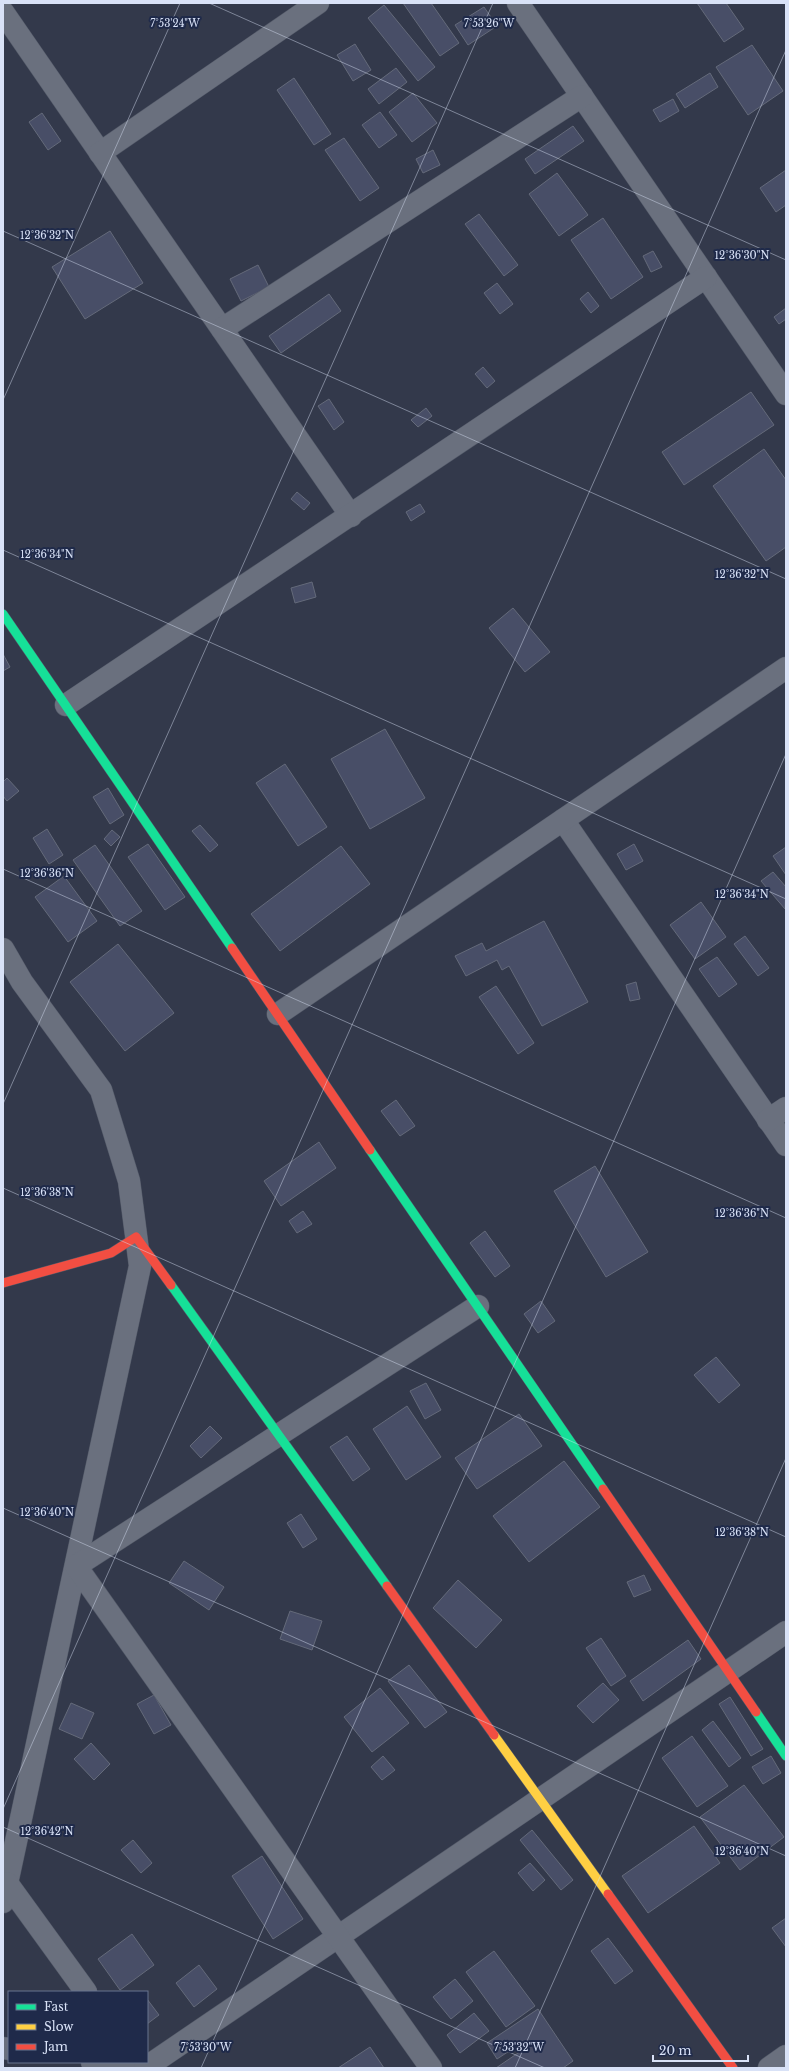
<svg xmlns="http://www.w3.org/2000/svg" width="789" height="2071" font-family="'Libre Baskerville',serif">
<style>
.building{fill:#484e67;stroke:#646a7a}
.lines{fill:none;stroke-linecap:round;stroke-linejoin:round}
.street-casing{stroke:#525867;stroke-width:23}
.fast-casing{stroke:#525867;stroke-width:10}
.slow-casing{stroke:#525867;stroke-width:10}
.jam-casing{stroke:#525867;stroke-width:10}
.street{stroke:#6a707e;stroke-width:22}
.fast{stroke:#16e098;stroke-width:9}
.slow{stroke:#ffcf43;stroke-width:9}
.jam{stroke:#f24e42;stroke-width:9}
.ticks{fill:none;stroke:#d9e2f7;stroke-width:1;stroke-opacity:0.45}
.ticks-label{font-size:10px;text-anchor:middle;fill:#d9e2f7;stroke:#1f2a4a;stroke-width:4;stroke-linejoin:round;paint-order:stroke}
</style>
<rect width="100%" height="100%" fill="#33394b"/>
<g class="building">
<path d="M403,3H431L459,43L440,56Z"/>
<path d="M697,3H726L744,29L724,42Z"/>
<path d="M384,5L435,67L418,81L368,18Z"/>
<path d="M484,7L497,26L468,45L455,25Z"/>
<path d="M355,44L371,70L353,81L337,55Z"/>
<path d="M752,45L783,91L748,115L716,67Z"/>
<path d="M396,68L407,82L379,104L368,89Z"/>
<path d="M710,73L718,87L685,108L676,94Z"/>
<path d="M294,78L331,134L314,145L277,90Z"/>
<path d="M413,93L437,123L412,142L389,112Z"/>
<path d="M673,99L679,111L660,122L653,110Z"/>
<path d="M380,112L397,135L379,148L362,125Z"/>
<path d="M42,113L61,141L48,150L29,122Z"/>
<path d="M573,126L584,141L535,174L525,159Z"/>
<path d="M344,138L379,188L360,201L325,150Z"/>
<path d="M433,150L440,165L423,173L416,159Z"/>
<path d="M786,170V205L776,212L760,188Z"/>
<path d="M557,173L588,215L559,236L529,194Z"/>
<path d="M479,214L518,265L504,276L465,224Z"/>
<path d="M603,218L643,277L611,299L571,240Z"/>
<path d="M110,231L143,283L85,319L52,267Z"/>
<path d="M653,251L662,267L651,272L643,256Z"/>
<path d="M258,265L269,287L241,301L230,279Z"/>
<path d="M497,283L513,304L500,314L484,293Z"/>
<path d="M588,292L599,306L591,313L580,299Z"/>
<path d="M329,294L341,311L281,353L269,336Z"/>
<path d="M786,308V319L779,324L774,317Z"/>
<path d="M483,367L495,381L487,388L475,374Z"/>
<path d="M751,392L774,425L684,485L662,452Z"/>
<path d="M329,399L344,422L334,430L318,406Z"/>
<path d="M426,408L432,416L418,427L411,420Z"/>
<path d="M764,449L786,480V547L766,561L713,486Z"/>
<path d="M297,492L310,503L304,510L291,499Z"/>
<path d="M420,504L425,512L411,521L406,512Z"/>
<path d="M312,582L316,597L295,603L291,588Z"/>
<path d="M513,608L550,652L525,672L489,628Z"/>
<path d="M3,654L10,667L3,671Z"/>
<path d="M385,729L425,798L370,829L331,759Z"/>
<path d="M285,764L327,827L298,846L256,783Z"/>
<path d="M7,778L19,791L7,801L3,796V782Z"/>
<path d="M108,788L124,815L110,824L93,797Z"/>
<path d="M200,825L218,845L210,852L192,831Z"/>
<path d="M47,829L63,855L49,864L33,838Z"/>
<path d="M112,830L120,837L111,846L104,839Z"/>
<path d="M148,844L185,897L165,910L128,857Z"/>
<path d="M634,844L643,861L626,870L617,854Z"/>
<path d="M95,845L142,911L120,926L73,860Z"/>
<path d="M341,846L370,884L280,951L251,914Z"/>
<path d="M786,847V875L773,856Z"/>
<path d="M773,872L786,887L785,909L761,881Z"/>
<path d="M64,876L97,921L68,942L35,897Z"/>
<path d="M701,902L726,937L695,959L670,925Z"/>
<path d="M544,921L588,1002L542,1026L509,966L502,970L497,960L466,976L455,956L482,943L486,951Z"/>
<path d="M745,936L769,968L758,976L734,944Z"/>
<path d="M118,944L174,1013L125,1051L70,982Z"/>
<path d="M717,957L737,984L719,997L699,969Z"/>
<path d="M636,982L640,999L630,1001L626,985Z"/>
<path d="M496,986L534,1043L518,1054L479,997Z"/>
<path d="M396,1100L415,1126L400,1136L381,1111Z"/>
<path d="M319,1142L336,1168L281,1206L264,1181Z"/>
<path d="M595,1166L648,1252L606,1277L554,1191Z"/>
<path d="M303,1211L312,1224L297,1233L289,1221Z"/>
<path d="M485,1231L510,1266L495,1277L470,1243Z"/>
<path d="M541,1301L555,1321L538,1333L524,1314Z"/>
<path d="M716,1357L740,1385L719,1403L694,1375Z"/>
<path d="M426,1383L441,1410L425,1419L410,1391Z"/>
<path d="M407,1406L441,1457L406,1480L373,1429Z"/>
<path d="M519,1414L542,1446L477,1489L455,1458Z"/>
<path d="M210,1426L222,1438L201,1458L190,1446Z"/>
<path d="M347,1436L370,1469L353,1481L330,1447Z"/>
<path d="M564,1461L600,1507L529,1562L493,1516Z"/>
<path d="M301,1514L317,1539L303,1548L287,1523Z"/>
<path d="M184,1561L224,1587L209,1610L169,1583Z"/>
<path d="M644,1575L651,1590L634,1597L627,1582Z"/>
<path d="M458,1580L502,1620L476,1648L433,1608Z"/>
<path d="M290,1611L322,1621L312,1650L280,1639Z"/>
<path d="M601,1638L626,1676L611,1686L586,1648Z"/>
<path d="M688,1640L701,1659L643,1701L630,1681Z"/>
<path d="M409,1665L447,1712L425,1728L388,1681Z"/>
<path d="M603,1683L619,1700L593,1723L577,1706Z"/>
<path d="M380,1688L409,1723L372,1752L344,1717Z"/>
<path d="M154,1695L171,1725L154,1734L137,1704Z"/>
<path d="M730,1697L763,1749L751,1756L719,1704Z"/>
<path d="M71,1703L94,1713L82,1739L59,1729Z"/>
<path d="M713,1721L741,1758L729,1767L702,1730Z"/>
<path d="M692,1736L728,1786L697,1807L662,1758Z"/>
<path d="M91,1743L110,1764L94,1780L74,1759Z"/>
<path d="M383,1756L395,1770L382,1780L371,1767Z"/>
<path d="M771,1756L781,1773L763,1784L752,1767Z"/>
<path d="M744,1785L784,1837L740,1870L700,1817Z"/>
<path d="M694,1826L720,1863L648,1913L622,1876Z"/>
<path d="M532,1830L573,1880L561,1890L520,1840Z"/>
<path d="M133,1840L152,1863L141,1873L121,1850Z"/>
<path d="M262,1856L303,1919L273,1939L232,1876Z"/>
<path d="M530,1863L545,1880L533,1891L518,1873Z"/>
<path d="M786,1918V1947L772,1928Z"/>
<path d="M132,1934L154,1965L120,1990L98,1959Z"/>
<path d="M608,1938L633,1971L615,1984L591,1951Z"/>
<path d="M494,1951L535,2006L506,2027L466,1972Z"/>
<path d="M199,1965L217,1989L194,2007L176,1983Z"/>
<path d="M455,1979L473,2001L451,2019L433,1997Z"/>
<path d="M147,1999L159,2015L147,2024Z"/>
<path d="M538,2009L573,2061L563,2068H496L521,2051L517,2046L497,2059L487,2043Z"/>
<path d="M474,2013L489,2031L460,2053L447,2035Z"/>
<path d="M370,2047L384,2068H338Z"/>
</g>
<g class="lines">
<defs>
<g id="street">
<path d="M518,3L786,394"/>
<path d="M3,12L351,516"/>
<path d="M100,153L318,3"/>
<path d="M222,329L582,96"/>
<path d="M66,705L706,277"/>
<path d="M563,820L786,1145"/>
<path d="M3,949L22,982L101,1090L129,1181L140,1266L3,1902"/>
<path d="M278,1014L786,668"/>
<path d="M768,1120L786,1108"/>
<path d="M7,1883L86,1992"/>
<path d="M3,2048L9,2049"/>
<path d="M92,2062L130,2068"/>
<path d="M145,2068L786,1632"/>
<path d="M431,2068L76,1566L478,1306"/>
<path d="M769,2068L786,2056"/>
</g>
<g id="fast">
<path d="M3,614L232,948"/>
<path d="M370,1150L603,1489"/>
<path d="M171,1285L387,1586"/>
<path d="M756,1712L786,1756"/>
</g>
<path id="slow" d="M494,1735L608,1894"/>
<g id="jam">
<path d="M232,948L370,1150"/>
<path d="M3,1283L111,1253L136,1237L171,1285"/>
<path d="M603,1489L756,1712"/>
<path d="M387,1586L494,1735"/>
<path d="M608,1894L733,2068"/>
</g>
</defs>
<use href="#street" class="street-casing"/>
<use href="#fast" class="fast-casing"/>
<use href="#slow" class="slow-casing"/>
<use href="#jam" class="jam-casing"/>
<use href="#street" class="street"/>
<use href="#fast" class="fast"/>
<use href="#slow" class="slow"/>
<use href="#jam" class="jam"/>
</g>
<path class="ticks" d="M209,3L786,260M3,231L786,579M3,400L180,3M3,550L786,899M3,869L786,1218M3,1104L493,3M3,1188L786,1537M3,1508L786,1856M3,1809L786,50M3,1827L545,2068M201,2068L786,754M515,2068L786,1458"/>
<g class="ticks-label">
<text x="175" y="27">7°53'24"W</text>
<text x="489" y="27">7°53'26"W</text>
<text x="47" y="239">12°36'32"N</text>
<text x="742" y="259">12°36'30"N</text>
<text x="47" y="558">12°36'34"N</text>
<text x="742" y="578">12°36'32"N</text>
<text x="47" y="877">12°36'36"N</text>
<text x="742" y="898">12°36'34"N</text>
<text x="47" y="1196">12°36'38"N</text>
<text x="742" y="1217">12°36'36"N</text>
<text x="47" y="1516">12°36'40"N</text>
<text x="742" y="1536">12°36'38"N</text>
<text x="47" y="1835">12°36'42"N</text>
<text x="742" y="1855">12°36'40"N</text>
<text x="206" y="2051">7°53'30"W</text>
<text x="519" y="2051">7°53'32"W</text>
</g>
<rect width="789" height="2071" fill="none" stroke="#d9e2f7" stroke-width="8"/>
<rect x="8" y="1991" width="140" height="72" fill="#1f2a4a" stroke="#69748f"/>
<rect x="16" y="2004" width="20" height="6" fill="#16e098" stroke="#69748f"/>
<text x="44" y="2011" font-size="12" fill="#d9e2f7">Fast</text>
<rect x="16" y="2024" width="20" height="6" fill="#ffcf43" stroke="#69748f"/>
<text x="44" y="2031" font-size="12" fill="#d9e2f7">Slow</text>
<rect x="16" y="2044" width="20" height="6" fill="#f24e42" stroke="#69748f"/>
<text x="44" y="2051" font-size="12" fill="#d9e2f7">Jam</text>
<path d="M653 2055v6h95v-6" fill="none" stroke="#d9e2f7" stroke-width="2"/>
<text x="659" y="2055" font-size="12" fill="#d9e2f7" stroke="#1f2a4a" stroke-width="3" paint-order="stroke">20 m</text>
</svg>
